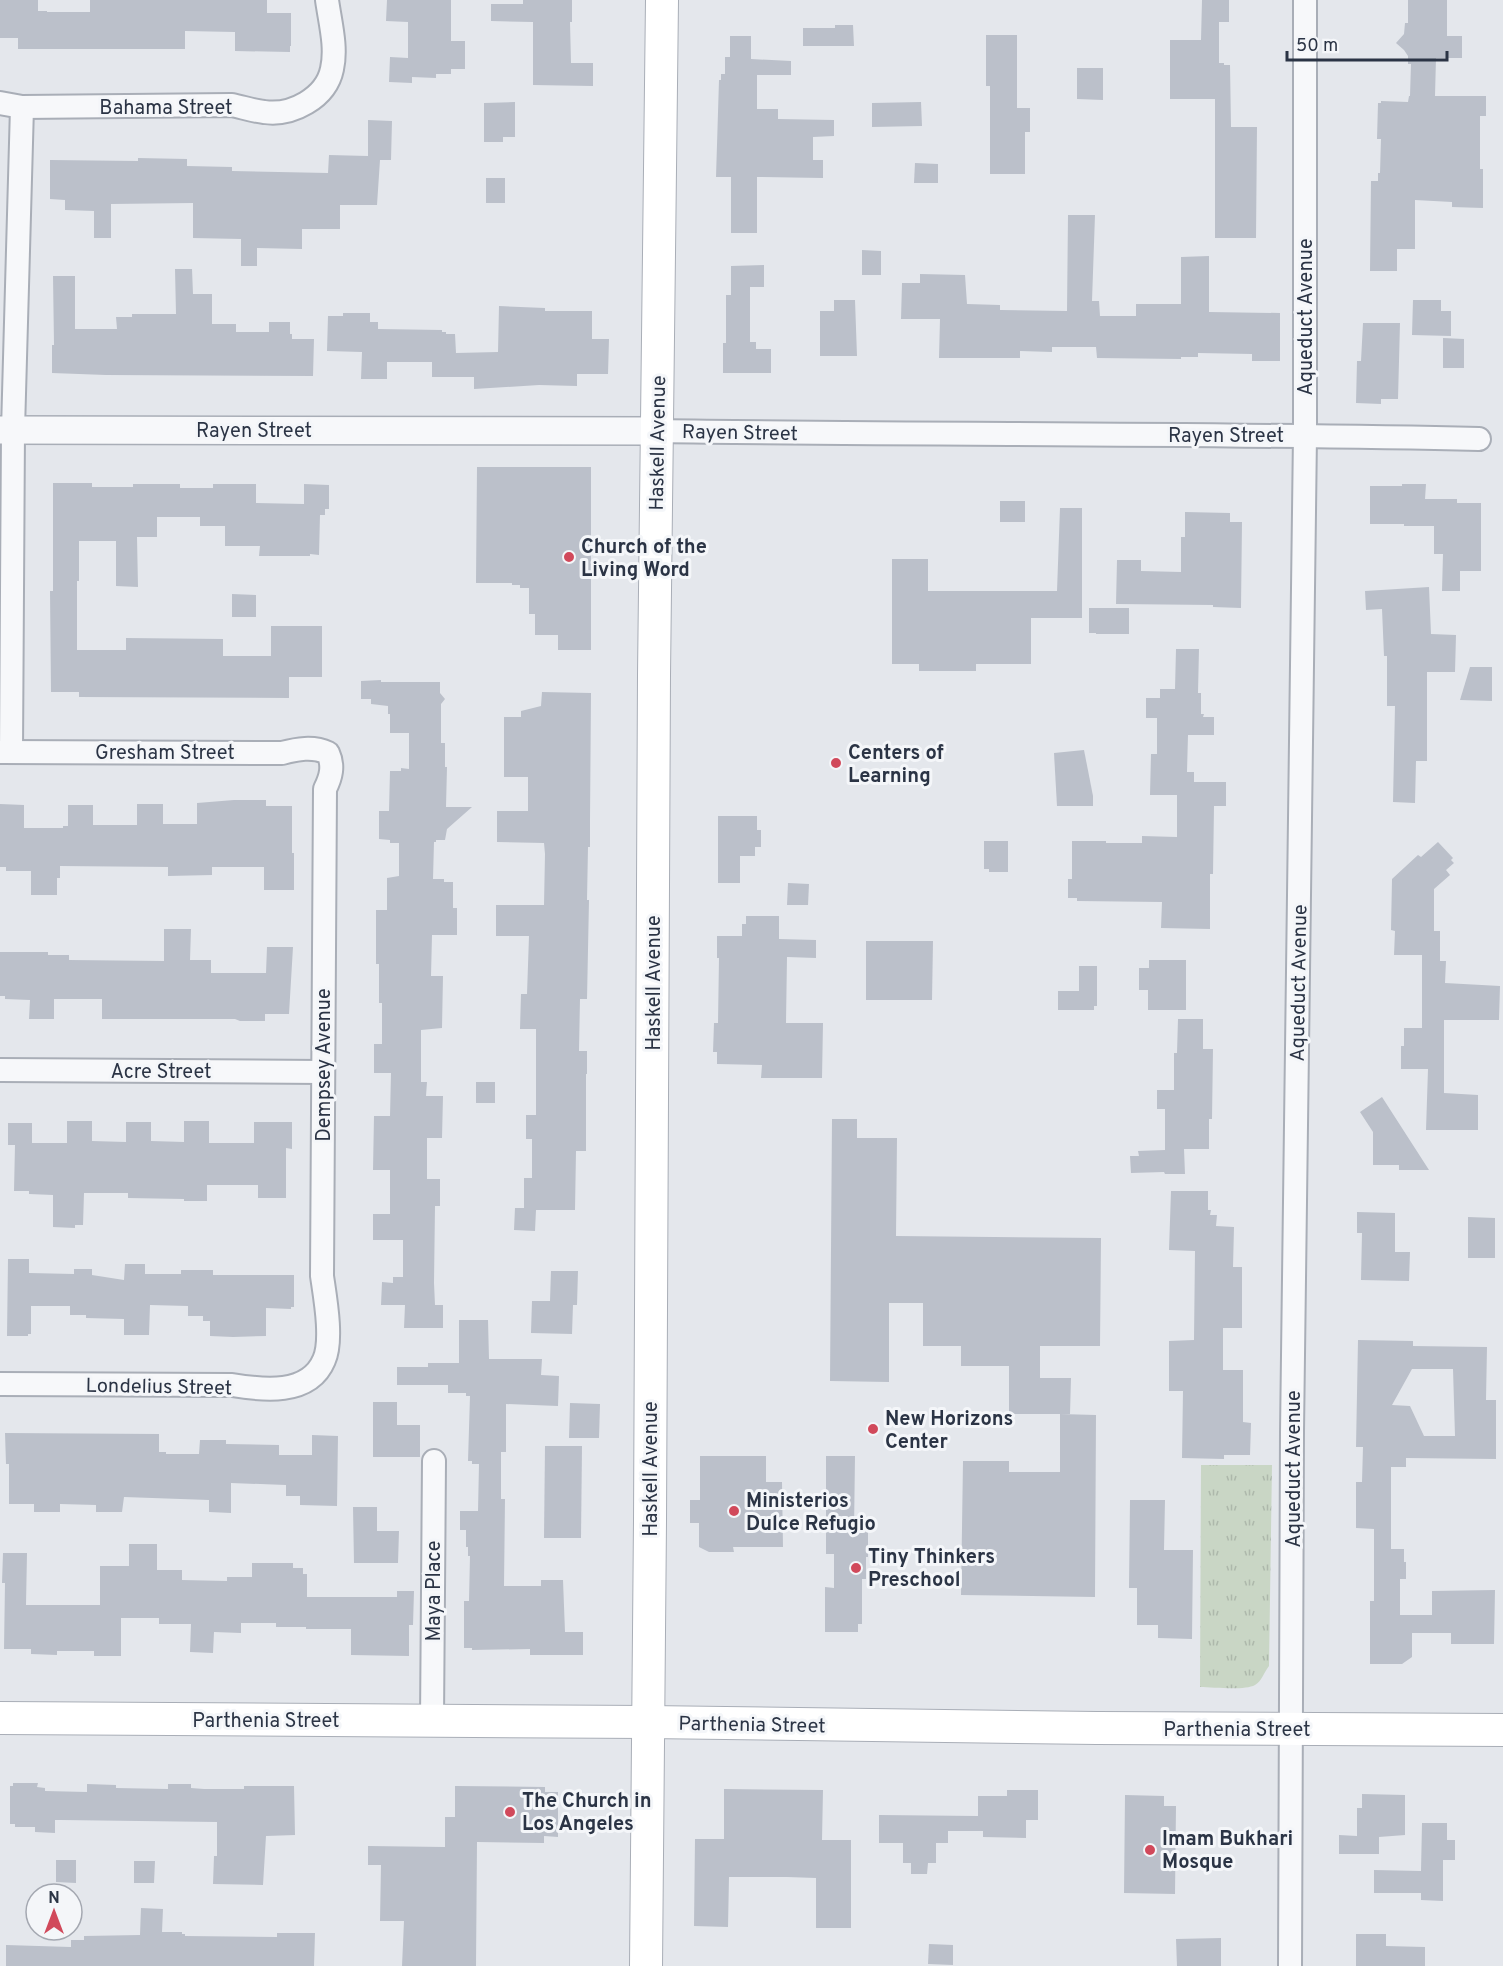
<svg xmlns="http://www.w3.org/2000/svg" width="1503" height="1966" font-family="Overpass,sans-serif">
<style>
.grass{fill:url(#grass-tufts)}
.building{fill:#bbc0ca;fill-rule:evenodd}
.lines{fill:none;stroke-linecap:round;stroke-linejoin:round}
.minor-casing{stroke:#a9aeb7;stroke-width:26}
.tertiary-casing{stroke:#a9aeb7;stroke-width:30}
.secondary-casing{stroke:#a9aeb7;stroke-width:34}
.minor{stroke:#f7f8fa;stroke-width:22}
.tertiary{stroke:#f7f8fa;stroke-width:27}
.secondary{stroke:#fff;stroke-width:32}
.poi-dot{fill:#d1495b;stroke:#f4f6f9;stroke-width:2}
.labels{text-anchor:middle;stroke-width:6;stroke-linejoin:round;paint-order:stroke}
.street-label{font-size:20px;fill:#2b3445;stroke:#f4f6f9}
.poi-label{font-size:20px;font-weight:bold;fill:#2b3445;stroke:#f4f6f9;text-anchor:start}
</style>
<defs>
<pattern id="grass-tufts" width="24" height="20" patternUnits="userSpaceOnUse" patternTransform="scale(1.5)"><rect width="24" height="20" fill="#c9d6c5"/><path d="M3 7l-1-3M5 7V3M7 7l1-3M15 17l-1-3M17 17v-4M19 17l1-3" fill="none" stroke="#adb8ab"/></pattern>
</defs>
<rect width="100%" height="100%" fill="#e4e7ec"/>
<path class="grass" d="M1201,1465H1272L1269,1666C1264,1672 1262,1681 1255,1685C1244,1691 1213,1687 1200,1687Z"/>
<g class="building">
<path d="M0,0H38V11H47V12H90V0H267V13H291V46H290V52L235,51V32L185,31V49H18V38H0Z"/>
<path d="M387,0H451V41H465V69H451V74H436V78L412,77V83L389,82L390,57L408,58V22L386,21Z"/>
<path d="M523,0H572V22H570L571,63H593V86L533,85V22L491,21V4H523Z"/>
<path d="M1202,0H1229V22H1219V63H1224V65H1230L1231,127H1257L1256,238H1215V99H1170V40H1201Z"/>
<path d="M1408,0H1447V36H1462V58H1436L1435,96H1486V116H1480V169H1483V208L1452,207V202L1415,200V249H1397V271H1370L1371,181H1378V173H1380L1381,139H1377L1378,103H1381V101L1408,102L1409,96H1410L1411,64H1408V56L1404,50L1396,43L1404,34L1405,23H1408Z"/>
<path d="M835,25H853L854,46H803V28H835Z"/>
<path d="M986,35H1017V108H1030V132H1025V174H990V86H986Z"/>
<path d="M730,36H751V59L791,61V75H757V109H778V119L834,120V136L813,137V160H823V178L757,177V233H731V177H716L719,80H721V74H725V57H730Z"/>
<path d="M1077,68H1103V100L1077,99Z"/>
<path d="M515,102V137H503V142H484V103Z"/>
<path d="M921,102L922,126L872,127V103Z"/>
<path d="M368,120L392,121L391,160H380L377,205H340V229H302V249L257,248V266H241V239L193,238V203L111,204V238H94V211L65,210V200L50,199V160L138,161V158L187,159V166L232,167V171L328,173L329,155L368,156Z"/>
<path d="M915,163L938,164V183H914Z"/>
<rect x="486" y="178" width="19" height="25"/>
<path d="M1068,215H1095L1092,301H1099L1100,316H1136V304H1181V257L1209,256V312L1280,313V361H1252V354L1198,353V357H1181V359L1097,358L1096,347H1052V352L1020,351V358H939L940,319H901L902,283H920V274L965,275L967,304L1000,305V310L1067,311Z"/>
<path d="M862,250L881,251V275H862Z"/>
<path d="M764,265V287H750V342H756V349H771V373H723V343H726V295H731V266Z"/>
<path d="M175,269H192L193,294H212V324H236V332H269V322H290V334H292V339H314L313,376L106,375L52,373V345H54L53,276H75V329H117L116,317H132V314H176Z"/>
<path d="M834,300H855L857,356H820V311H834Z"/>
<path d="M1413,300H1441V311H1451V336L1412,335Z"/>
<path d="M499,306L545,308V311H592V339H609L608,374H577V386L539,385L474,389V377H432V362H387V379H361L362,352L327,351L328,316H343V313H370V322H378V329L442,330V332H446V334H455L456,353L498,352Z"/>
<path d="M1363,323H1400L1398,399H1381V404L1356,403L1357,361H1361Z"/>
<path d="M1443,338L1464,339V368H1443Z"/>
<path d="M477,467H591V650H558V635H535V614H529V588H520V585H512V583H476Z"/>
<path d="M53,483H92V487H133V484H180V488H213V484H256V503L304,504V484L329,485V509H325V515H320L319,555L310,554V556H259L260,546H225V526H200V517H157V537H137L138,587L116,586V541H79V581H77V650H126V638L223,639V656H271V626H322V677H289V698L79,697V692H51L50,591H53Z"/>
<path d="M1402,484H1426L1425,499H1457V503H1481V571H1460V591H1442L1443,554H1434V526H1404V524H1370V486H1402Z"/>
<rect x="1000" y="501" width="25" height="21"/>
<path d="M1060,508H1082V618H1031V664H976V671H919V664H892V559H928V591H1057Z"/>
<path d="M1185,512L1230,513V522H1242L1241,608L1213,607V605L1116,604L1117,560H1141V571L1181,572V537H1185Z"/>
<path d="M1429,587L1431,634L1456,635L1455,672H1427V761H1416L1415,803L1393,802L1395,706H1387V656H1384L1382,609L1366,610L1365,591Z"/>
<path d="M232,594L256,595V617H232Z"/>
<path d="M1089,608H1129V634H1096V633H1089Z"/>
<path d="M1176,649H1199L1198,693H1201V714H1204L1203,717H1214V735H1188L1187,772H1194V782H1226V806H1214L1213,874H1210V929L1161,928L1162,902L1077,901V898H1068V879H1072V841H1106V843H1142V836L1177,837V795H1150L1151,754H1157V718H1146V698H1160V689H1175Z"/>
<path d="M1470,667H1492V701L1460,700Z"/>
<path d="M381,680V682H440V693L445,699L441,704V743H445V767H447L446,807H472L447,829L445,840H436V842H434L433,879H444V882H453V908H457V935H432L431,976H443L442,1028L421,1030V1082H427L426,1096H443L442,1138H427V1179H440V1206H435L434,1283L435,1305H443V1328H404L405,1305H381L382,1282L393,1283V1277H403V1240H373V1214H390V1170H373L374,1116H390L391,1073H374V1044H382V1003H379V964H376V910H387V878L399,876V843H390V840L379,839V811H389L390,771H401V768L409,769V733H390V714H388V706L371,704V699H361V681Z"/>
<path d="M542,692L591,693L590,820V847H588L587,900H589L587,999H580L579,1051H587V1074H586V1151H576L575,1210H536L535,1231L514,1230L515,1208H524V1178H532V1139H526V1115H536V1029H520L521,994H527L529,936H496V905H544L545,854L544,843L497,842V811H528V777H504V717H521V711L541,706Z"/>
<path d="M1084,750L1093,796V806H1057L1054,753Z"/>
<path d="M234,800H266V806H292V853H294V890H264V867H212V875L168,876V867L60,866V878H57V895H31V871H6V867H0V804L24,805V828H63V826H68V805H93V825H137V804H163V824H197V803Z"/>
<path d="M718,816H757V830H761V847H755V856H740V883H718Z"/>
<path d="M984,841H1008V872H989V869H984Z"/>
<path d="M1438,842L1453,858L1451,860L1454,863L1446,870L1450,875L1434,889V931H1440V961H1446L1445,983L1500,986L1499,1020H1444V1093L1478,1095V1130H1426L1428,1069H1401V1046H1404V1028H1422V955H1394L1395,931L1391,930L1392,879L1418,855L1421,857Z"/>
<path d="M788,883L809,884L808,905H787Z"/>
<path d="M746,916H779V939L816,940V958L787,957L786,1023H823L822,1078H761L762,1065L717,1064V1052H713L714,1023H718L719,958H717V936H742V924H746Z"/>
<path d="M164,929H191L190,960H211V973H266L267,947H293L289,1014H265V1021H240L235,1019H102V999H54V1019H29L30,1000L5,999V996H0V952H48V955H69V960L164,961Z"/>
<path d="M866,941H933L932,1000H866Z"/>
<path d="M1149,960H1186V1010H1148V990H1139V968H1149Z"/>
<path d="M1079,966H1097V1006H1094V1010H1058V991H1079Z"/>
<path d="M1178,1019H1203V1049H1213L1212,1119H1209V1149H1184L1185,1174H1165L1164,1172L1131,1173L1130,1156H1139L1138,1151L1165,1150V1109H1157V1090H1174V1053H1177Z"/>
<rect x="476" y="1082" width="19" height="21"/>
<path d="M1382,1097L1429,1170H1399V1165H1373V1132L1360,1112Z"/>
<path d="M832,1119H857V1138H897L896,1236L1101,1238L1100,1346H1040V1378H1071L1070,1414H1009V1366H961V1346H923V1303H889V1382L830,1381Z"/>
<path d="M67,1121H92V1141L126,1142V1122H151V1141L184,1142V1121H209V1143H254V1122H292V1149L286,1148V1198H258V1185H207V1201H184V1199L128,1198V1193H84L83,1225H75V1228L53,1227V1195L29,1194V1191H14L15,1145H8V1123H32V1143H67Z"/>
<path d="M1171,1191H1208V1210H1211L1210,1215H1217L1216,1226L1234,1227L1233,1267H1242V1328H1223V1370H1243V1422L1251,1423L1250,1455H1224V1459L1182,1458L1183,1391H1169V1341L1194,1340L1195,1251L1169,1250Z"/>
<path d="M1357,1212L1395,1213V1252H1410L1409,1281L1361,1280L1362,1233H1357Z"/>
<path d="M1468,1217L1495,1218V1258H1468Z"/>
<path d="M8,1259H29V1273L74,1274V1269H92V1275L124,1280L125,1264H145V1274H181V1270H213V1275H294V1307H291V1309L266,1308V1336L233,1337L210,1336V1321H203V1316H188V1306L150,1305L149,1335H124V1319L86,1318V1315H70V1306H31V1334H28V1336H7Z"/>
<path d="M551,1271H578L577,1305H573L572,1334L531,1333L532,1301H550Z"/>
<path d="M459,1320H488L489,1359H542L541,1375L559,1376L558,1406L506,1404V1452H501V1499H505L504,1586H541V1580H563L565,1632H583V1655H530V1649L472,1650V1648H464V1601H469L470,1556H468V1547H466V1530H460V1511H478L479,1464H472V1461H468L470,1396H466V1393H448V1385H397V1367H428V1363H459Z"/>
<path d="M1358,1340L1413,1341V1346L1487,1347L1486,1400H1496V1459L1406,1458V1467H1391V1549H1404V1562H1406V1579H1400V1615H1432V1591L1495,1590L1494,1644H1451V1633H1412V1657L1402,1664H1370V1601H1374V1529L1356,1528V1482H1362L1363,1447H1356ZM1412,1369H1453L1455,1436H1424L1410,1406L1392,1405Z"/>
<path d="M373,1402H397V1425H420V1457H373Z"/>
<path d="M570,1403L600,1404L599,1438H569Z"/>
<path d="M1060,1414L1096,1415L1095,1597L961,1595L963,1461H1009V1472H1060Z"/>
<path d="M5,1433L159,1434V1452H166V1454H199L200,1440H226V1444L279,1445V1455H312V1435L338,1436L337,1506L300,1505V1496H286V1485L231,1483V1513L209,1512V1500L124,1497L122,1512H96V1505L60,1504V1512H34V1504H9V1464H6Z"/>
<path d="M545,1446H582L581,1538H544Z"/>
<path d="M700,1456H766V1482H782L783,1547H733L734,1552H709L699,1547V1523H690V1500H700Z"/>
<path d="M826,1456H855L854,1531H868V1557H866V1579H862V1624H858V1632H825V1587L834,1588V1554H826Z"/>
<path d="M1130,1500H1165L1164,1550H1193L1192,1639L1158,1638V1625H1137V1588H1129Z"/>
<path d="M353,1507H377V1531H399L398,1563H354Z"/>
<path d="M129,1544H157V1570H182V1580L227,1581V1577H252V1563H293V1568H303V1574H307V1597H397V1591H414L413,1625H409V1656L351,1655V1629H306V1627H276V1623H241V1633L214,1632L213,1653L190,1652L191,1624H159V1618H121V1656H94V1651H57V1655L31,1654V1649H4L5,1583H2L3,1553H27L26,1605H100V1566H129Z"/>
<path d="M13,1783H38L37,1787L45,1788V1791L87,1792V1784L116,1785V1788L168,1789V1784H191V1788L204,1789H244V1786H294L295,1835L266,1836L263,1885L213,1884L214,1856H217V1822L61,1820H55V1833L35,1832V1827H15V1824H10V1786H13Z"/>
<path d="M455,1786L545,1787V1792H558V1837L544,1836V1843L477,1842L476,1966H402L404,1921H380L381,1865H368V1846L445,1847V1817H455Z"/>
<path d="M724,1789L823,1790L822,1840H851V1928H816V1878L787,1877H729L728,1927L694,1926L695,1839H724Z"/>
<path d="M1007,1790H1038V1820H1026V1838L983,1837V1831H948V1843H936V1863H928L927,1874H911V1863H903V1843H879V1815L978,1816V1796H1007Z"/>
<path d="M1362,1794L1405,1795V1835L1379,1837V1854H1339V1835L1357,1836V1808H1362Z"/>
<path d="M1125,1795L1164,1796V1806H1176L1175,1894L1124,1893Z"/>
<path d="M1422,1823H1447V1840H1455V1860H1443V1901L1421,1900V1893H1374V1870L1421,1871Z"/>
<path d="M56,1860H76V1883L56,1882Z"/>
<path d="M134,1861H155L154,1883H134Z"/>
<path d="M141,1908L163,1909L162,1932H182V1934H185V1936L277,1937V1933H315L314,1966H6V1945L71,1947V1940H84V1936L140,1935Z"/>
<path d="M1356,1934H1386V1946L1425,1947V1966H1356Z"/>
<path d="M1221,1938V1966H1177L1176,1939Z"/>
<path d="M929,1944L953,1945V1965L928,1964Z"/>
</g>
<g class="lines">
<defs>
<g id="minor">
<path d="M0,103L22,107L232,105C242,107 253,111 264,112C292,116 326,98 332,69C337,47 330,22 327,0"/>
<path d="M658,431C932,435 1206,433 1479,439"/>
<path d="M0,752L282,753C297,749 313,746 328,753C334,766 331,777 325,789L322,1276C325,1297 333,1340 324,1360C309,1396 262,1390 232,1385L0,1384"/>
<path d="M11,752L13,430L22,107"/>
<path d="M0,1070L323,1072"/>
<path d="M432,1721L434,1461"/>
<path d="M1290,1966L1292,1432L1305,435V0"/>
</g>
<path id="tertiary" d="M0,430L658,431"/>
<g id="secondary">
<path d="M0,1718L648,1722L1097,1728L1503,1730"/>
<path d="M646,1966L650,1521L654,675L662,0"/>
</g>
</defs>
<use href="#minor" class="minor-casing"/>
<use href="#tertiary" class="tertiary-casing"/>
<use href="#secondary" class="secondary-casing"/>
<use href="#minor" class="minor"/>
<use href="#tertiary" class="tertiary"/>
<use href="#secondary" class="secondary"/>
</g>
<g class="poi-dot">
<circle cx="569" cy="557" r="6"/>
<circle cx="836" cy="763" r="6"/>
<circle cx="873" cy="1429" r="6"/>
<circle cx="734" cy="1511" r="6"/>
<circle cx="856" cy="1568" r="6"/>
<circle cx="510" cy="1812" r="6"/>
<circle cx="1150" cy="1850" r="6"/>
</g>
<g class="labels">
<g class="street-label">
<text x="166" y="114">Bahama Street</text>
<text transform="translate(1305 317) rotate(-90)" y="7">Aqueduct Avenue</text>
<text x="254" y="437">Rayen Street</text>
<text transform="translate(740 432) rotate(1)" y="7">Rayen Street</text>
<text x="1226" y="442">Rayen Street</text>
<text transform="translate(657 443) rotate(-89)" y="7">Haskell Avenue</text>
<text x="165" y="759">Gresham Street</text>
<text transform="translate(653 983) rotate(-90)" y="7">Haskell Avenue</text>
<text transform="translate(1298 983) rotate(-89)" y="7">Aqueduct Avenue</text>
<text transform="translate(323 1065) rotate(-90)" y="7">Dempsey Avenue</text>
<text x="161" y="1078">Acre Street</text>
<text transform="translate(159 1386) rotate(1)" y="7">Londelius Street</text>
<text transform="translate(650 1469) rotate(-90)" y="7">Haskell Avenue</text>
<text transform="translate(1293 1469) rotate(-90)" y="7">Aqueduct Avenue</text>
<text transform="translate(433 1591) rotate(-90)" y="7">Maya Place</text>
<text x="266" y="1727">Parthenia Street</text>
<text transform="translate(752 1724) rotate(1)" y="7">Parthenia Street</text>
<text x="1237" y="1736">Parthenia Street</text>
</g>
<g class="poi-label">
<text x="581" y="553">Church of the<tspan x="581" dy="23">Living Word</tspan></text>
<text x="848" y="759">Centers of<tspan x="848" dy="23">Learning</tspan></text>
<text x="885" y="1425">New Horizons<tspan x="885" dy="23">Center</tspan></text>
<text x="746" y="1507">Ministerios<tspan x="746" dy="23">Dulce Refugio</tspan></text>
<text x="868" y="1563">Tiny Thinkers<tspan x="868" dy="23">Preschool</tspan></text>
<text x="522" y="1807">The Church in<tspan x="522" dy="23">Los Angeles</tspan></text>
<text x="1162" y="1845">Imam Bukhari<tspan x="1162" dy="23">Mosque</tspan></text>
</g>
</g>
<g transform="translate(54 1912)"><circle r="28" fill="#f4f6f9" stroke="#a4a8b1" stroke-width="1.5"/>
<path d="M0-4.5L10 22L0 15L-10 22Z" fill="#d1495b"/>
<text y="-9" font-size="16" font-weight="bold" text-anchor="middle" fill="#2b3445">N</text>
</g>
<path d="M1287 51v9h160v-9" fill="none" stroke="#2b3445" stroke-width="3"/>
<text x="1296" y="51" font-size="18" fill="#2b3445" stroke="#f4f6f9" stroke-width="4.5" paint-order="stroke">50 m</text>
</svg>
